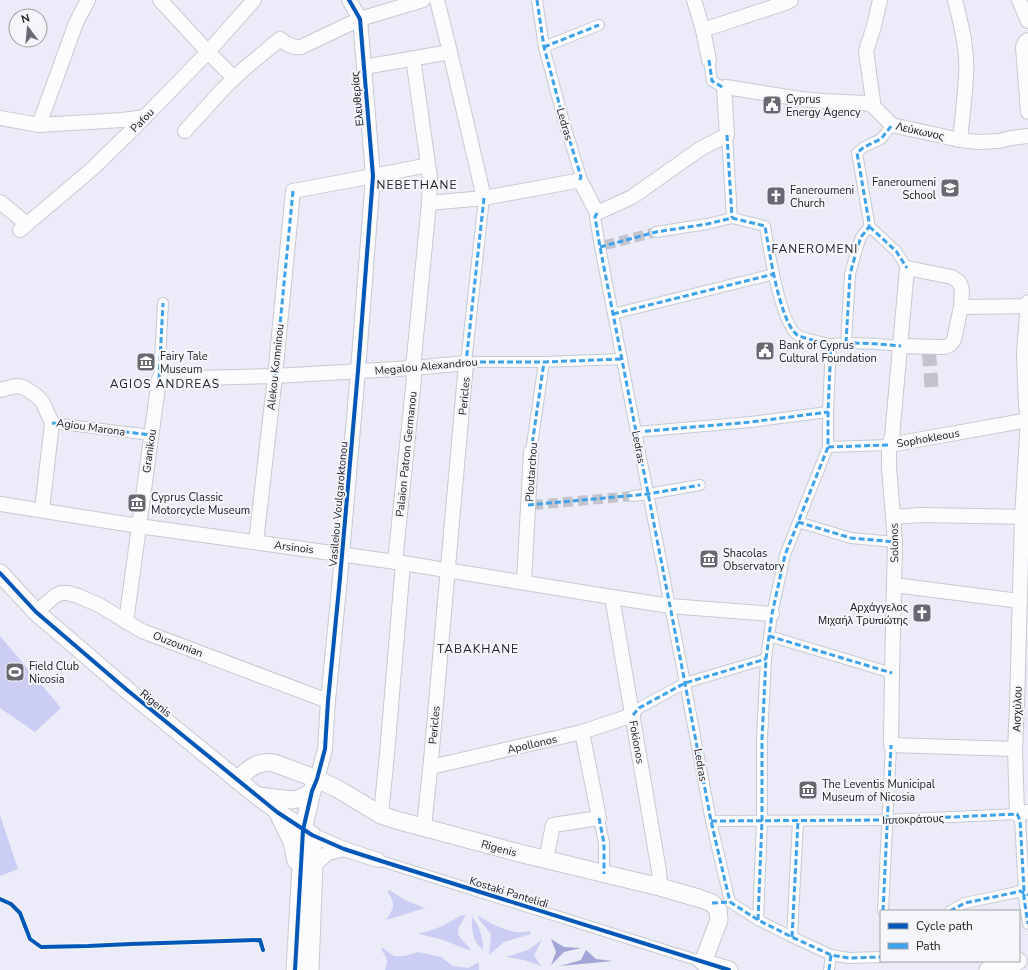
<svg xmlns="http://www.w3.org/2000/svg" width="1028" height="970" font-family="'Nunito Sans',sans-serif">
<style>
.green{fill:#cbcdf5}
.water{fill:#a3a4d8}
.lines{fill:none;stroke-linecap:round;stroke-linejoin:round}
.pedestrian-tunnel{stroke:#c3c3ce;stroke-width:10;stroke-dasharray:10 5;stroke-linecap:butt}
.minor-tunnel{stroke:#c3c3ce;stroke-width:14;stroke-dasharray:14 7;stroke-linecap:butt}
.pedestrian-casing{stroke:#c8c9d2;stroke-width:12}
.minor-casing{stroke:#c8c9d2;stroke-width:16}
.tertiary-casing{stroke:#c8c9d2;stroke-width:19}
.pedestrian{stroke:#fcfcfe;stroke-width:10}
.minor{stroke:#fcfcfe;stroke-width:14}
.tertiary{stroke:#fcfcfe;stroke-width:17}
.quiet{stroke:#3ea2eb;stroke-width:3;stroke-dasharray:6 3;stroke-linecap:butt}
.cycleway-casing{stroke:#f5f6fb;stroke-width:6}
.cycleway{stroke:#0057b8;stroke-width:4}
.labels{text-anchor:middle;stroke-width:4;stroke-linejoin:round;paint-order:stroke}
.street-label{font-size:11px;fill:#21212b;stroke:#f5f6fb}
.poi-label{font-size:11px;fill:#21212b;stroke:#f5f6fb;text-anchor:start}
.neighbourhood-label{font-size:12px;letter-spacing:1px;fill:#21212b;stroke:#f5f6fb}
</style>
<rect width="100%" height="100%" fill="#ebecf7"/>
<g class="green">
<path d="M0,636L61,708L35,732L0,708Z"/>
<path d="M0,815L18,869L0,876Z"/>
<path d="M389,890L405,900L425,908L386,920C394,908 396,905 388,892Z"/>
<path d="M462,915H465V916C464,920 459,925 458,930C457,939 469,944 471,951L443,940L420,934L419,933C435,931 448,923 462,915Z"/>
<path d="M479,916C493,925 513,936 530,931L531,934L504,942L489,955L491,934L479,919L478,917Z"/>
<path d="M472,917C480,926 483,938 483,950C473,942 471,929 472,917Z"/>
<path d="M542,940L534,955L541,966L524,960L506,957L528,950Z"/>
<path d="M381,947L394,956H404L418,952L441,957L453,966L468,968L479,962V970H385C390,956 384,958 381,947Z"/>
</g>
<g class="water">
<path d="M551,939L564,947L581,948L564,952L551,965L556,952Z"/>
<path d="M586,950L596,959L613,961L560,966L581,960Z"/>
</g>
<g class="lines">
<g class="pedestrian-tunnel">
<path d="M605,245L656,232"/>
<path d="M533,505L633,496"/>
</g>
<path class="minor-tunnel" d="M929,352L932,393"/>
<defs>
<g id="pedestrian">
<path d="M537,0L544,47L564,122L581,177L579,182"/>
<path d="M544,47L599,25"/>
<path d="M709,60L712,81L724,88"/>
<path d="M727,135L732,218"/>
<path d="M484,198L466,363L479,362H544L622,359"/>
<path d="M597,213L595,217L600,247L685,683L711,821L730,902"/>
<path d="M869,227L872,229L896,251L907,268"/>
<path d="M656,232L707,224L732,218L765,226C769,250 779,318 796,334C801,338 824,343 831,344C836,344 841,343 846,343C864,343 883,344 901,346"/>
<path d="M613,314L774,274"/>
<path d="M846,343L850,274L857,249L861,237L869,227V222L857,153L864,147L881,139L892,125"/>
<path d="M159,379L163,303"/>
<path d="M52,423L151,435"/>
<path d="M636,432L751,422L828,412"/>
<path d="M828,447L889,445"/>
<path d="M531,452L544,362"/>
<path d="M633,496L648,494L700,485"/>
<path d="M798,522L851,538L895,542"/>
<path d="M769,636L892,673"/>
<path d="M633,715L639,708L685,683L766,659"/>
<path d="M599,818L604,843V874"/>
<path d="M711,821L887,820L1017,814L1020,820L1024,890V898L1028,924"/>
<path d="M378,860L703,962"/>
<path d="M730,902L758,920L792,937L831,955L849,958L881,957"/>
<path d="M883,911L891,745"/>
<path d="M950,911L965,903L1017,892L1020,891L1028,895"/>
<path d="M758,920L762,820V739L766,659L772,614L785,555L828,447V412L831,344"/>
<path d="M792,937L798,821"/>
<path d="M829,970L831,955"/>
</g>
<g id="minor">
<path d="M160,0L208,52L234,78"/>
<path d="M437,0L450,52L484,198"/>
<path d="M694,0L703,30L709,60"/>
<path d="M955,0C961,24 968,50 966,76C965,97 962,119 960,140"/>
<path d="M1019,0L1028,21"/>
<path d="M703,30L785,3L791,0"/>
<path d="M1028,40L1025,42L1023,47L1028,112"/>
<path d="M364,67L450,52"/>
<path d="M872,105L873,101L866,51L874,26L880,0"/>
<path d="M0,118L39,125L122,120L145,117"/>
<path d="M39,125L76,23L88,0"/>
<path d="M185,131L223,89L244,69L280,39C286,44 292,48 301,47L360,19L423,0"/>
<path d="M0,202L27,224"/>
<path d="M429,203L484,198L576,181L581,182L597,213L632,197L700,149L727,135L724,88L726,87L801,99L823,101L865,103L872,105L892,125L960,140L978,142L999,141L1011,138L1028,136"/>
<path d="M20,230L92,169L130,132L208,52L254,0"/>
<path d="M1028,302L1024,353L1026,406L1028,420L1022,518L1017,706L1015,749L1017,814L1028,812"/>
<path d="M961,307L1027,306"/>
<path d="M901,346L944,347C950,346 951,344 954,340L961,307L962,289L959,282L952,277L907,268L892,437L889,445V467L895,542L894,585L892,673L891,745L1015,749"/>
<path d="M0,390L16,386L23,387L28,390L38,397L43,403L52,423L42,510"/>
<path d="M889,445L1028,420"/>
<path d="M0,504L139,526L403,563L612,597L670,606L772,614"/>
<path d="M893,517L920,515L1028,517"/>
<path d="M256,542L275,376L293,191L373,176L428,165"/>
<path d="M395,562L414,378L413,368L429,203L430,178L413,58"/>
<path d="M524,582L531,452"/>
<path d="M894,585L1020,601"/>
<path d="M612,597L659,871L660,887"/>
<path d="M36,612L55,596L61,593H68L78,596L99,605L142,631L328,701"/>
<path d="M126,622L159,379L275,376L413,368L466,363L431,760L424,827"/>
<path d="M431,767L582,732L633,715"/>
<path d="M317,779L325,749L328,701L340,578L358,371L373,176L360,19L349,0"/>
<path d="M381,815L387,754L403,563"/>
<path d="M312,835L344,849L378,860"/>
<path d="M546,859L553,825L599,818L582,732"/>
<path d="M314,865L328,853L344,849"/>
</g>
<g id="tertiary">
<path d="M0,573L36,612L127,690L256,795L284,816L312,835"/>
<path d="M237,780C249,769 257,760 274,763L317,779L338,789L381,815L396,820L523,854L660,887L698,898L712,903L718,910L719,920L703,962L729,970"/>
<path d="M258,796L292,800C300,799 306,796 312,791"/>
<path d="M278,813L292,842L296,861"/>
<path d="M295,970L303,830L312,791L317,779"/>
<path d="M310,970L314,865L312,835"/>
<path d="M988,970L1018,961"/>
</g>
</defs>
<use href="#pedestrian" class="pedestrian-casing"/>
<use href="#minor" class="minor-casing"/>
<use href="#tertiary" class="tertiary-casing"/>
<use href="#pedestrian" class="pedestrian"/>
<use href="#minor" class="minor"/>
<use href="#tertiary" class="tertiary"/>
<g class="quiet">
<path d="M537,0L544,47L564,122L581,177L579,182"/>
<path d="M544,47L599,25"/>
<path d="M709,60L712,81L724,88"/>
<path d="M727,135L732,218"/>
<path d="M484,198L466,363L479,362H544L622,359"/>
<path d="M597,213L595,217L600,247L685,683L711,821L730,902"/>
<path d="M869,227L872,229L896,251L907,268"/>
<path d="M600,247L656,232L707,224L732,218L765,226C769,250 779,318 796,334C801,338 824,343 831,344C836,344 841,343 846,343C864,343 883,344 901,346"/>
<path d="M613,314L774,274"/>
<path d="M846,343L850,274L857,249L861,237L869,227V222L857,153L864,147L881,139L892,125"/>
<path d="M275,376L293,191"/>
<path d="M159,379L163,303"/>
<path d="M52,423L151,435"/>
<path d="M636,432L751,422L828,412"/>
<path d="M828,447L889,445"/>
<path d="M531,452L544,362"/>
<path d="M528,505L648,494L700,485"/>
<path d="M798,522L851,538L895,542"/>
<path d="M769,636L892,673"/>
<path d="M633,715L639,708L685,683L766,659"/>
<path d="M599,818L604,843V874"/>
<path d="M711,821L887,820L1017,814L1020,820L1024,890V898L1028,924"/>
<path d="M730,902L758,920L792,937L831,955L849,958L881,957"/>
<path d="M712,903L730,902"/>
<path d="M883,911L891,745"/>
<path d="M950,911L965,903L1017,892L1020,891L1028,895"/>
<path d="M758,920L762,820V739L766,659L772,614L785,555L828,447V412L831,344"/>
<path d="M792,937L798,821"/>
<path d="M829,970L831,955"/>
</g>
<defs>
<g id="cycleway">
<path d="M0,573L36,612L127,690L277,812L312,835L344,849L378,860L729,970"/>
<path d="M0,899L11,904L20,913L30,939L41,947L88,946L131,944L260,940L263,950"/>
<path d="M295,970L303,830L312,791L317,779L325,749L328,701L340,578L358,371L373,176L360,19L349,0"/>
</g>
</defs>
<use href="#cycleway" class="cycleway-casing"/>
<use href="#cycleway" class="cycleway"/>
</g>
<defs>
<symbol id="civic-square" viewBox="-11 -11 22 22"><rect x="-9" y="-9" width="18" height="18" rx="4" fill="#686872" stroke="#f5f6fb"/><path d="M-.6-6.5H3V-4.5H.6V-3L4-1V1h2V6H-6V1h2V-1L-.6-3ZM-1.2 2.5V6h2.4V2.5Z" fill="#fff"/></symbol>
<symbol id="school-square" viewBox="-11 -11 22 22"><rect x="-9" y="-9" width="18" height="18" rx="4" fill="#686872" stroke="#f5f6fb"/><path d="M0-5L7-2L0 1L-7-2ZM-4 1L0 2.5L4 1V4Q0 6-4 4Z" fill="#fff"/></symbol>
<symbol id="church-square" viewBox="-11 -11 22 22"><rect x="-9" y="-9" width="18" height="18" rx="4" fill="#686872" stroke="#f5f6fb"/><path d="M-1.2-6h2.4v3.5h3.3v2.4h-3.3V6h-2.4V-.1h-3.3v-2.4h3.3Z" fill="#fff"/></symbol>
<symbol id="museum-square" viewBox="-11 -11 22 22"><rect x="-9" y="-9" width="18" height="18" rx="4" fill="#686872" stroke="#f5f6fb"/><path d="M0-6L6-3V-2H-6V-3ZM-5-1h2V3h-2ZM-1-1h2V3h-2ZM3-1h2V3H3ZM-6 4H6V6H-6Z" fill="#fff"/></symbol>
<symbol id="stadium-square" viewBox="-11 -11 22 22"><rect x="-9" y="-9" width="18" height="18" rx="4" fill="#686872" stroke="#f5f6fb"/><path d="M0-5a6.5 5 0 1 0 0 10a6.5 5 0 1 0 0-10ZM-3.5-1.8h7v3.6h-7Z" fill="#fff"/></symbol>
</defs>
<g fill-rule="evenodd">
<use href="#civic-square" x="761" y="94" width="22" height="22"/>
<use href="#school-square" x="939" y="177" width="22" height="22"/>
<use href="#church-square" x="765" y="185" width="22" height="22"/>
<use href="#civic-square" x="754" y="340" width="22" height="22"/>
<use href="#museum-square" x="135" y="351" width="22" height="22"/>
<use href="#museum-square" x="126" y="492" width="22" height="22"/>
<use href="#museum-square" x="698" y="548" width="22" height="22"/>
<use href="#church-square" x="911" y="602" width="22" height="22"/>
<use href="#stadium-square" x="4" y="661" width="22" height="22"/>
<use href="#museum-square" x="797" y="779" width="22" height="22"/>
</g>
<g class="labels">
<g class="street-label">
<text transform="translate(357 99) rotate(-95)" y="4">Ελευθερίας</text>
<text transform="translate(142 120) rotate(-46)" y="4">Pafou</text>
<text transform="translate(565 124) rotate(74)" y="4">Ledras</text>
<text transform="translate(920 131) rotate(13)" y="4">Λεύκωνος</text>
<text transform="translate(426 366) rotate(-5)" y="4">Megalou Alexandrou</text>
<text transform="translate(275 367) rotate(-84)" y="4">Alekou Komninou</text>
<text transform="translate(464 396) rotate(-85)" y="4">Pericles</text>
<text transform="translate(91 427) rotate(8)" y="4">Agiou Marona</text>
<text transform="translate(928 438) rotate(-10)" y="4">Sophokleous</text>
<text transform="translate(639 447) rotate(79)" y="4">Ledras</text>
<text transform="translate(149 451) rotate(-82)" y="4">Granikou</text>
<text transform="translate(406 454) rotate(-84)" y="4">Palaion Patron Germanou</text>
<text transform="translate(531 472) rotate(-86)" y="4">Ploutarchou</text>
<text transform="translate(338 504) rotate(-85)" y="4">Vasileiou Voulgaroktonou</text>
<text transform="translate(894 543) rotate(-91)" y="4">Solonos</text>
<text transform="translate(294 547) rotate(7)" y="4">Arsinois</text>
<text transform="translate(178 644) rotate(21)" y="4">Ouzounian</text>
<text transform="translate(156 703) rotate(39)" y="4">Rigenis</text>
<text transform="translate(1017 709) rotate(-88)" y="4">Αισχύλου</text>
<text transform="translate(434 725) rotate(-85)" y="4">Pericles</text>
<text transform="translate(637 742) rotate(80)" y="4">Fokionos</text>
<text transform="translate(532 744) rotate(-13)" y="4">Apollonos</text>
<text transform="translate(701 765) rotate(80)" y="4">Ledras</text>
<text transform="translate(913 819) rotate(-2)" y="4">Ιπποκράτους</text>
<text transform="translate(499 848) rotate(15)" y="4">Rigenis</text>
<text transform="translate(509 892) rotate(17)" y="4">Kostaki Pantelidi</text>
</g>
<g class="poi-label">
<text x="786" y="103">Cyprus<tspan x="786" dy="13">Energy Agency</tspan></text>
<text x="936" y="186" text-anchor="end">Faneroumeni<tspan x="936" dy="13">School</tspan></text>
<text x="790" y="194">Faneroumeni<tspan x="790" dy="13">Church</tspan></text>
<text x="779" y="349">Bank of Cyprus<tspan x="779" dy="13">Cultural Foundation</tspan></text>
<text x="160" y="360">Fairy Tale<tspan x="160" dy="13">Museum</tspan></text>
<text x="151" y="501">Cyprus Classic<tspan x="151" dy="13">Motorcycle Museum</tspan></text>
<text x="723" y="557">Shacolas<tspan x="723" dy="13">Observatory</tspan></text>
<text x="908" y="611" text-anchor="end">Αρχάγγελος<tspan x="908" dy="13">Μιχαήλ Τρυπιώτης</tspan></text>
<text x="29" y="670">Field Club<tspan x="29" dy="13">Nicosia</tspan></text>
<text x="822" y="788">The Leventis Municipal<tspan x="822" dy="13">Museum of Nicosia</tspan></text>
</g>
<g class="neighbourhood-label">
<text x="417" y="189">NEBETHANE</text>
<text x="815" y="253">FANEROMENI</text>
<text x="165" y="388">AGIOS ANDREAS</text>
<text x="478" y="653">TABAKHANE</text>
</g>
</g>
<rect x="880" y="910" width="140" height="52" fill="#f5f6fb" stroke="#a0a1a8"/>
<rect x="888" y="923" width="20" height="6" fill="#0057b8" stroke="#a0a1a8"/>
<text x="916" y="930" font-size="12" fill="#21212b">Cycle path</text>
<rect x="888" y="943" width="20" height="6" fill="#3ea2eb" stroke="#a0a1a8"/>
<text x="916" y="950" font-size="12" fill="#21212b">Path</text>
<g transform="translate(28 28) rotate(344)"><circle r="19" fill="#f5f6fb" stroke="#a0a1a8"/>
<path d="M0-3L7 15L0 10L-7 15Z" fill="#686872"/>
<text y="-6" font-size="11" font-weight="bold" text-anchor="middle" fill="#21212b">N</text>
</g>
</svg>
